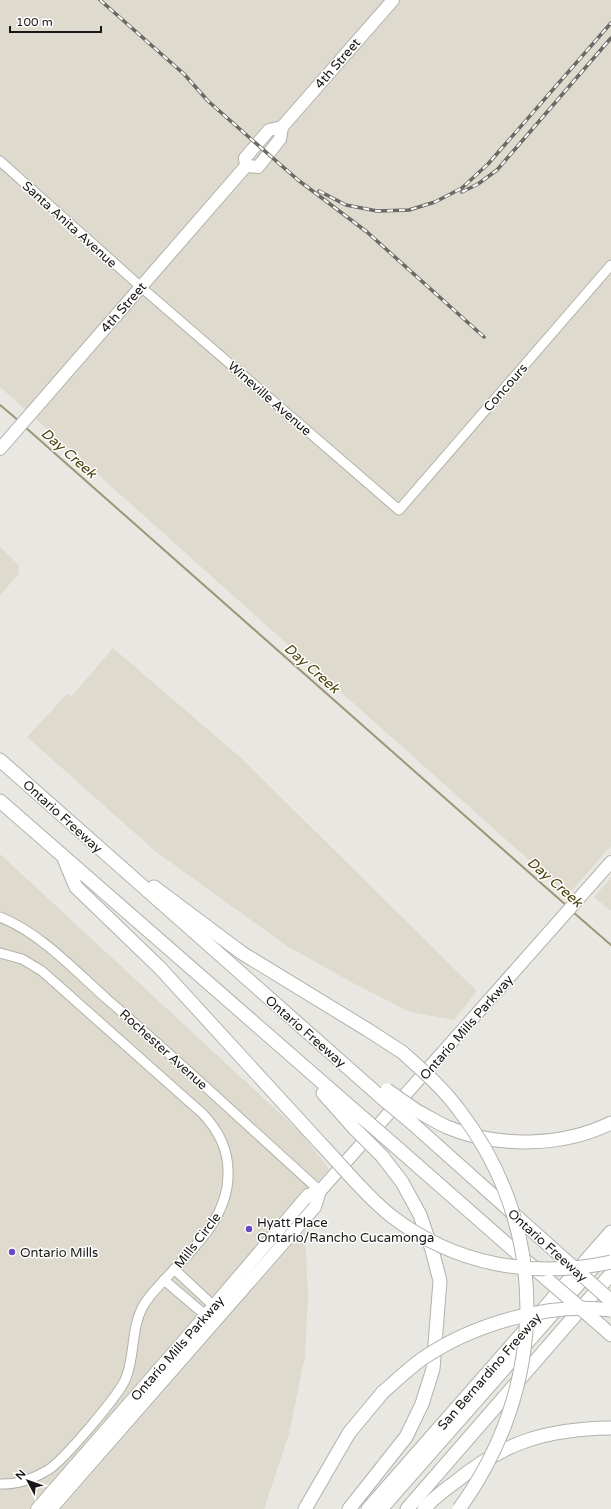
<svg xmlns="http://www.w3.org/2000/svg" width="611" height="1509" font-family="'Varela Round',sans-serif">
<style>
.built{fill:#dedbce}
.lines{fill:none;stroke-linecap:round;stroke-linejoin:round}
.stream{stroke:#9c9578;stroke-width:2}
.minor-casing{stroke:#b2b1ab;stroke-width:11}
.major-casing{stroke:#b2b1ab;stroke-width:14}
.highway-casing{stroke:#b2b1ab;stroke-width:15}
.minor{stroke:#fff;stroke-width:9}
.major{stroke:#fff;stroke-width:12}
.highway{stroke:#fff;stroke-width:13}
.rail-casing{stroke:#6a6965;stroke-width:3.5}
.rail{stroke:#fff;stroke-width:2;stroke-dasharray:6;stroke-linecap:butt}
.highway-bridge-casing{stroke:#b2b1ab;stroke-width:15;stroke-linecap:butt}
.highway-bridge{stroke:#fff;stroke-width:13}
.poi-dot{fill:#6649c2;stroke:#fff;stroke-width:1.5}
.labels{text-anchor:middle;stroke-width:3;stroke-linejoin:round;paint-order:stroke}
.street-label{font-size:13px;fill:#181715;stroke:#fff}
.poi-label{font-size:13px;fill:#181715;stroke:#fff;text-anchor:start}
.water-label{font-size:14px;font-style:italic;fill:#4d420b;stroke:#fff}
</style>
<rect width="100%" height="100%" fill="#e8e7e1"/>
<g class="built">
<path d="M0,0H611V846L568,895L0,387Z"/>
<path d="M0,547L19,565L18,575L0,595Z"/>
<path d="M113,648L240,757L477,991L454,1020L410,1012L351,982L287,946L155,851L27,737L67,694L71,697Z"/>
<path d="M0,854L300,1132L329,1169L209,1309L30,1509H0Z"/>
<path d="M611,878V911L594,897Z"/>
<path d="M305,1230L308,1297L305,1356L289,1434L264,1509H61Z"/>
</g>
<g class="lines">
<g class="stream">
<path d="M0,405L19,421"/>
<path d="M25,427L567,906"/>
<path d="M573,912L611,945"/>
</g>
<defs>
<g id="minor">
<path d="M0,161L141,287L399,510L611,265"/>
<path d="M0,917C42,934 74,970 108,1000C180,1062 249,1127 320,1191"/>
<path d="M0,953L22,959L42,971L203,1114C218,1130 228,1148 228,1171C230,1215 195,1247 167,1277C158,1287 148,1296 142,1308C131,1330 135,1355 126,1378C120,1394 63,1461 48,1470C33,1479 18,1485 0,1484"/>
<path d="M174,1269L218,1310"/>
<path d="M164,1280L210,1319"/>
</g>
<g id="major">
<path d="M246,166L258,167L280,139L282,127L393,0"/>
<path d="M0,449L246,166L245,158L269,130L282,127"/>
<path d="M37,1509L200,1322L308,1195L320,1191"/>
<path d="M51,1509L315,1207L320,1191L611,862"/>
</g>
<g id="highway">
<path d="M0,760L382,1098"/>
<path d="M0,801L363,1118"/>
<path d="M65,861L76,887L160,968L320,1143"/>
<path d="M154,887L242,953L368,1030L402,1052"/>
<path d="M323,1093L354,1128"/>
<path d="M417,1111C427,1116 436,1122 447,1127C497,1148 562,1147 611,1123"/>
<path d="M412,1123L563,1258"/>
<path d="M394,1145L549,1281"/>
<path d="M600,1325L611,1335"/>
<path d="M305,1509L349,1433L383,1392"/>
<path d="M349,1509L406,1437L422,1404L433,1369L440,1281L432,1250L420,1215L402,1182L382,1156"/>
<path d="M368,1509L611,1232"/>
<path d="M381,1509L611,1247"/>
<path d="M407,1509L611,1274"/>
<path d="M424,1509C432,1499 443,1491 454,1483C504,1442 546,1429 611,1428"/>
</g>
</defs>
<use href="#minor" class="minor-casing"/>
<use href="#major" class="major-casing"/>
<use href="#highway" class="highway-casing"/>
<use href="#minor" class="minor"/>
<use href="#major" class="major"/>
<use href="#highway" class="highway"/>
<defs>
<g id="rail">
<path d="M100,0L184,74L208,101L251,139L298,180L367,232L484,337"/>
<path d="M319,191L346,205L377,211L409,210L435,202L462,188L488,164L611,23"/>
<path d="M462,192L478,184L497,170L611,38"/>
</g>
</defs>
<use href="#rail" class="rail-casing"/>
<use href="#rail" class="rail"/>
<defs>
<g id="highway-bridge">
<path d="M402,1052C422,1070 443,1088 459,1110C552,1231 547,1388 459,1509"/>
<path d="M387,1090L417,1111"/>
<path d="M382,1098L412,1123"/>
<path d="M363,1118L394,1145"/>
<path d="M354,1128L382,1156"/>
<path d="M320,1143C343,1167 364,1194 390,1215C454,1265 533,1279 611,1262"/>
<path d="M563,1258L611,1301"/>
<path d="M549,1281L600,1325"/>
<path d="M383,1392C396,1381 408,1369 422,1359C473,1324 549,1302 611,1310"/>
</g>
</defs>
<use href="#highway-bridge" class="highway-bridge-casing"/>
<use href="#highway-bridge" class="highway-bridge"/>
</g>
<g class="poi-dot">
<circle cx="249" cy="1229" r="4"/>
<circle cx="12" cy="1252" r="4"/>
</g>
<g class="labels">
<g class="street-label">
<text transform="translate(337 63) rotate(-49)" y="5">4th Street</text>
<text transform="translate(70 224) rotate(42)" y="5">Santa Anita Avenue</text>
<text transform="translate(123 307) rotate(-49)" y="5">4th Street</text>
<text transform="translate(505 387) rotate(-49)" y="5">Concours</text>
<text transform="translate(270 398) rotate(41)" y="5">Wineville Avenue</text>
<text transform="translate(63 816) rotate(42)" y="5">Ontario Freeway</text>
<text transform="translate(466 1027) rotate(-49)" y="5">Ontario Mills Parkway</text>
<text transform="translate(306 1031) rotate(41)" y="5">Ontario Freeway</text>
<text transform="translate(164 1049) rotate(42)" y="5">Rochester Avenue</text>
<text transform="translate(197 1240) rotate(-52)" y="5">Mills Circle</text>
<text transform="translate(548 1245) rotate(42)" y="5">Ontario Freeway</text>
<text transform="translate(177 1348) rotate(-49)" y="5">Ontario Mills Parkway</text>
<text transform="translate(489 1371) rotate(-49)" y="5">San Bernardino Freeway</text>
</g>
<g class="poi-label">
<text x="257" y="1227">Hyatt Place<tspan x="257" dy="15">Ontario/Rancho Cucamonga</tspan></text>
<text x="20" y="1257">Ontario Mills</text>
</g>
<g class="water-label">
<text transform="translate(69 453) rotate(41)" y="5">Day Creek</text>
<text transform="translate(312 668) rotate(41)" y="5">Day Creek</text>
<text transform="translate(555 882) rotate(41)" y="5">Day Creek</text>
</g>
</g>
<g transform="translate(28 1481) rotate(311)" stroke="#ffffff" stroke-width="3" paint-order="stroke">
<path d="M0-3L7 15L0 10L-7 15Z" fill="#181715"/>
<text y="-6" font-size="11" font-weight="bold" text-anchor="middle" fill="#181715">N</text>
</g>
<path d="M10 26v6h91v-6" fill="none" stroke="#181715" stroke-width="2"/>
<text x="16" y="26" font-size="12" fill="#181715" stroke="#ffffff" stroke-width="3" paint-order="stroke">100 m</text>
</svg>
